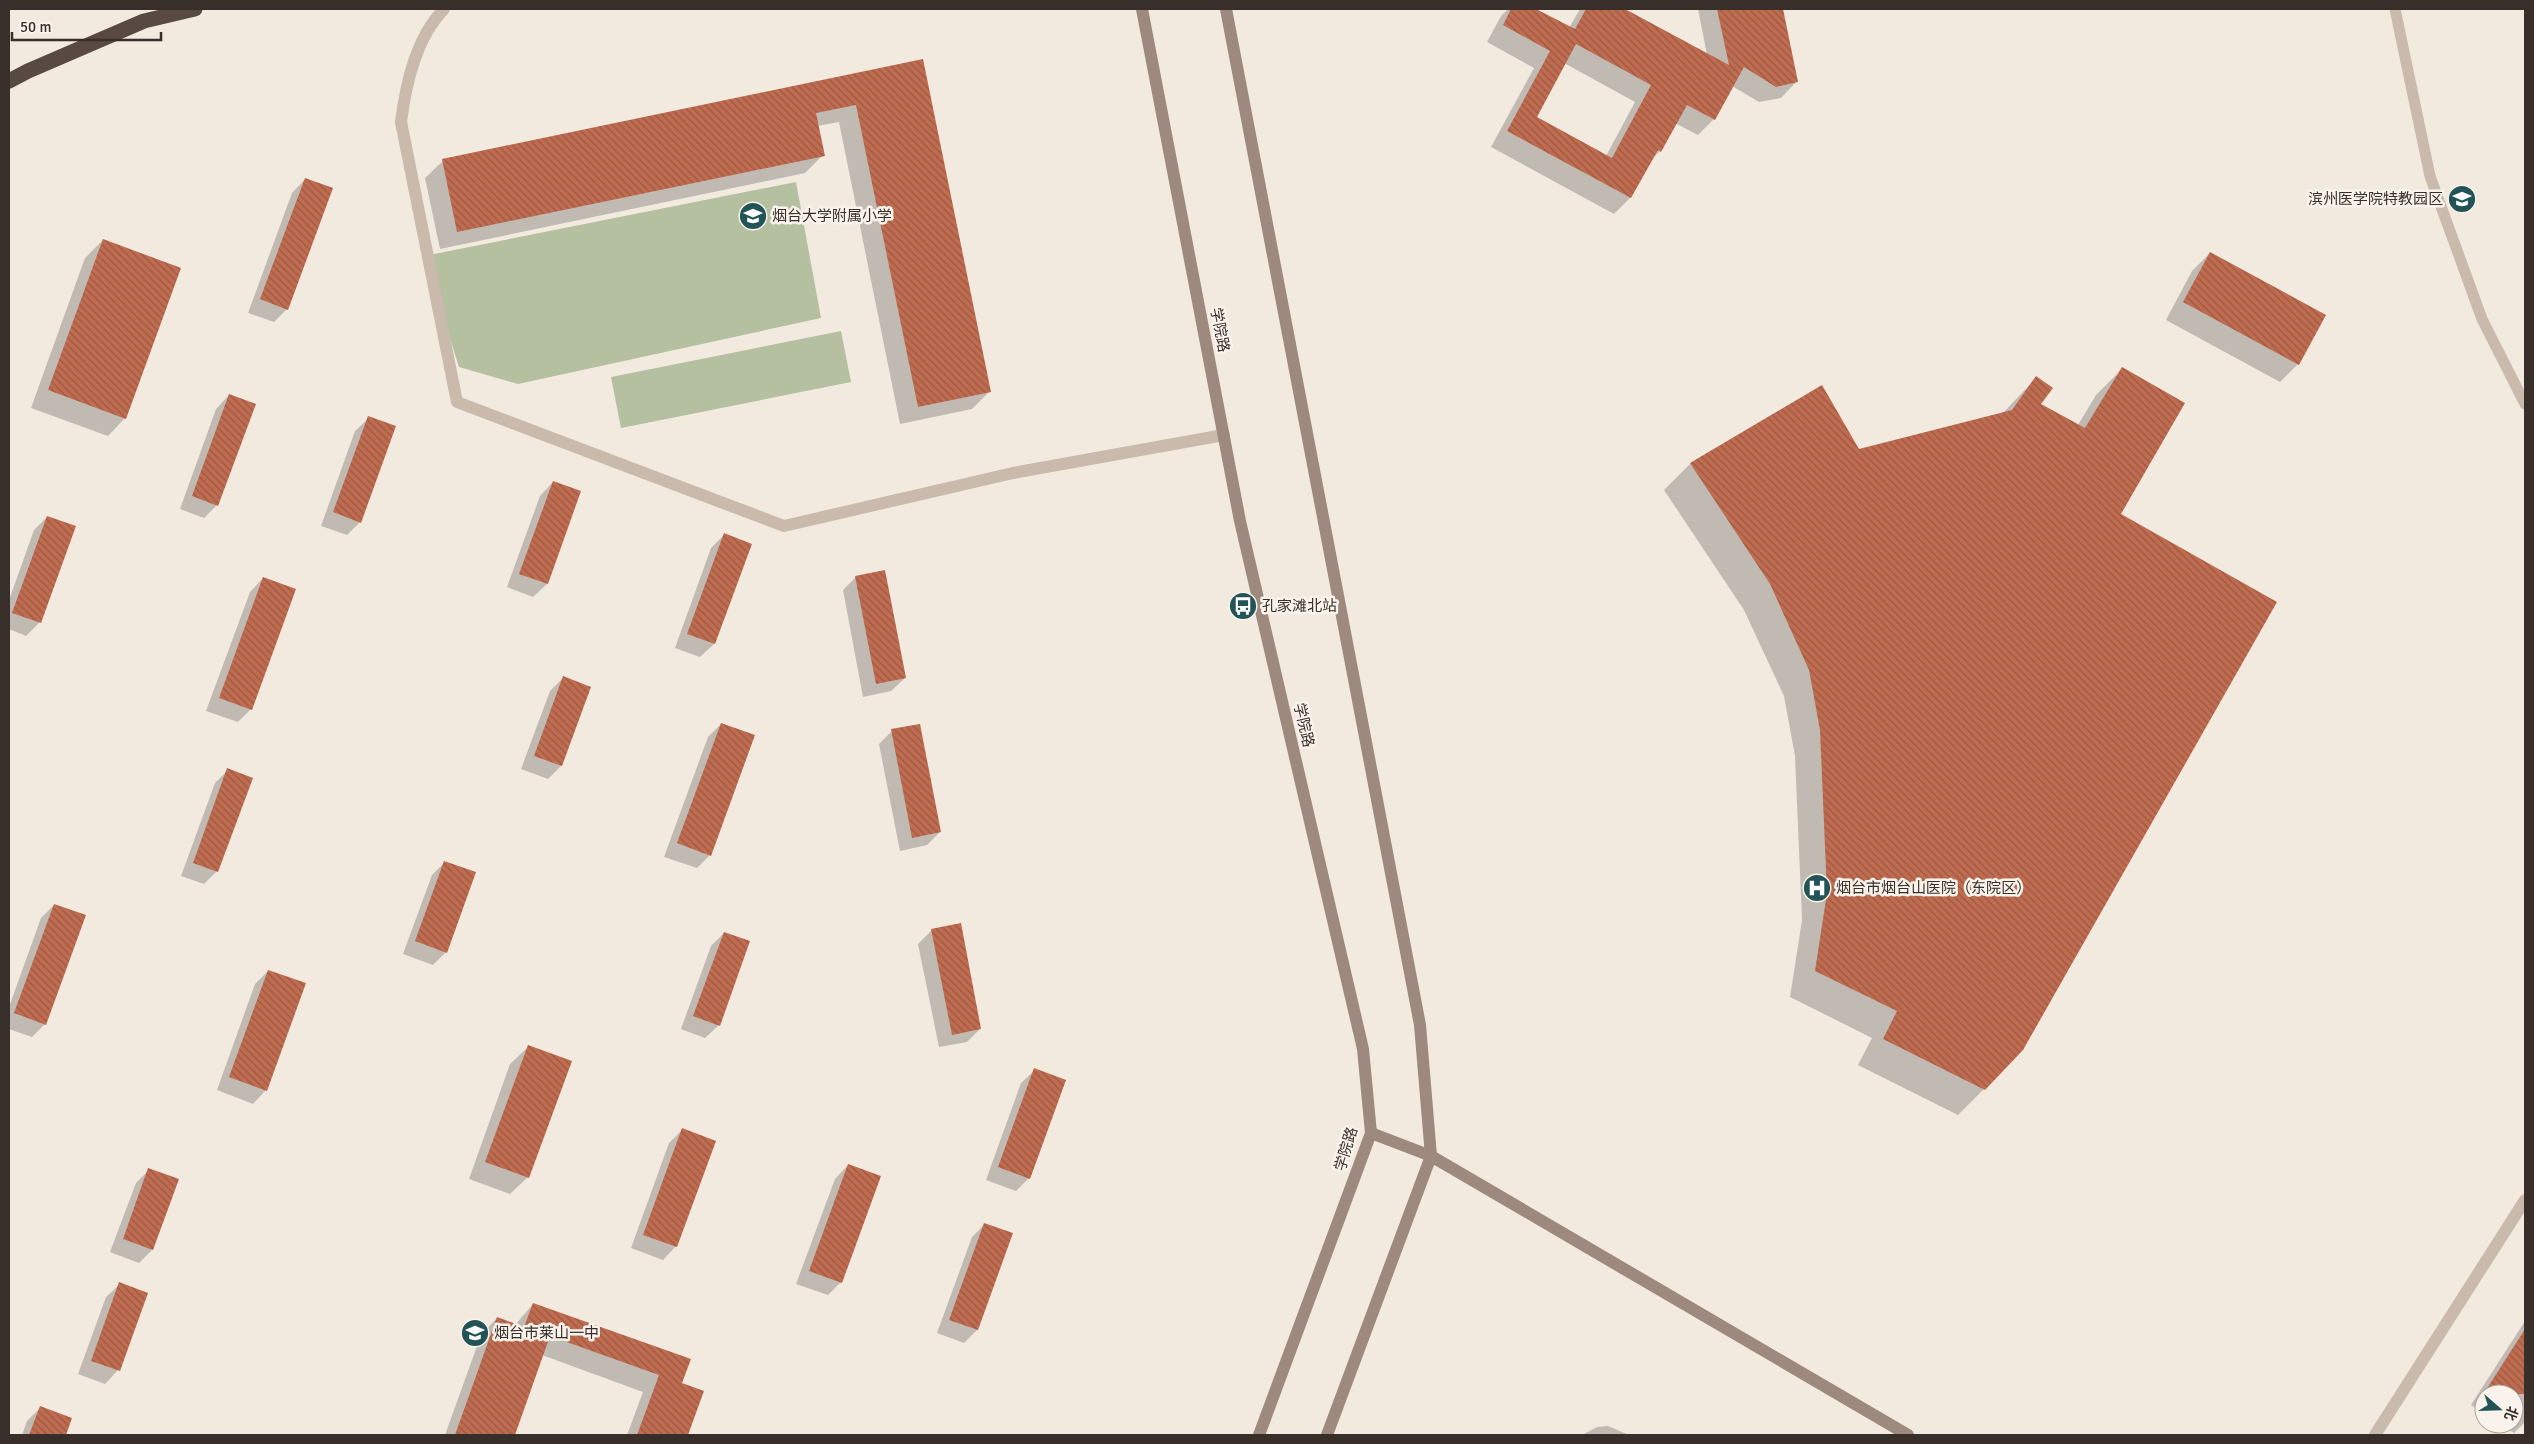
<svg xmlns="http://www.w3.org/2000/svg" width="2534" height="1444" font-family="Signika,'Noto Sans SC',sans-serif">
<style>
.pitch{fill:#b5c0a0}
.shadow{fill:#0003;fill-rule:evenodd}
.building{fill:url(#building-back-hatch);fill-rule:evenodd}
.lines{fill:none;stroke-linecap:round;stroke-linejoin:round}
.lane{stroke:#c9baac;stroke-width:11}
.street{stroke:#c9baac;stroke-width:12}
.secondary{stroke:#9d897d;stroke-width:12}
.highway{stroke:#584942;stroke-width:15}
.labels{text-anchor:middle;stroke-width:5;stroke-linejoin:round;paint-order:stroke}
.poi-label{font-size:15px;fill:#382f2a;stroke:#f9f3ec;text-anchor:start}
.street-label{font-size:15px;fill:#382f2a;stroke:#f9f3ec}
</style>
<defs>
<pattern id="building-back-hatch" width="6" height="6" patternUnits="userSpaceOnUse" patternTransform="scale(1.25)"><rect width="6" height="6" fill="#bf6c50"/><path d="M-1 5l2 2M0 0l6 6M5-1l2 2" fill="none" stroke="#9c5943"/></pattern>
</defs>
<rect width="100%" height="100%" fill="#f2e9df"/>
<g class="pitch">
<path d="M796,182L821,318L518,384L459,367L424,256Z"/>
<path d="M841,331L851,382L621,428L611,377Z"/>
</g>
<g class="shadow">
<path d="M1508,9H1534L1569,28L1580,9H1622L1707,55L1698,9H1782L1797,81L1781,98L1759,102L1732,86L1714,119L1698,135L1675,123L1660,151L1650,161L1630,198L1614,214L1491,147L1534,68L1487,42L1501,16ZM1564,63L1635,102L1606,156L1535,117Z"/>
<path d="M922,61L990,391L972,409L900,424L839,122L817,126L823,155L805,173L440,249L425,178L443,161Z"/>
<path d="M305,179L287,309L274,322L248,313L292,193Z"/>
<path d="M103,240L125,418L108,436L31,408L85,258Z"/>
<path d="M2210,253L2324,316L2298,364L2280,382L2166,320L2192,271Z"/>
<path d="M2122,369L2119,514L1984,1089L1958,1115L1858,1065L1872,1038L1790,997L1802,920L1795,756L1784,696L1744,610L1664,490L1690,464L1822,387L1859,451L2003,413L2036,378L2040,404L2078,425L2096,395Z"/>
<path d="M229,395L217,505L204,518L180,509L216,409Z"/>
<path d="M369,418L360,522L347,535L321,526L355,431Z"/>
<path d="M553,482L580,492L547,584L533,597L507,587L540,496Z"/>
<path d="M47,517L40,622L26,636L9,629V600L34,530Z"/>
<path d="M724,535L750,544L714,644L700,657L675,648L711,548Z"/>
<path d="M856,577L905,678L891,691L863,697L843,590Z"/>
<path d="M263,578L251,709L238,722L206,711L250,592Z"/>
<path d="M563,678L561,766L548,779L521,769L550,691Z"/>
<path d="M721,724L710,855L697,868L664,857L708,737Z"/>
<path d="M892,731L940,832L927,845L900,851L879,744Z"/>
<path d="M228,770L217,871L204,884L181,876L215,783Z"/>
<path d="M445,862L446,952L433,965L403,954L432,875Z"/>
<path d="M54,905L45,1024L32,1037L9,1029V1007L41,918Z"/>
<path d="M932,930L980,1029L967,1042L939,1047L918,944Z"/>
<path d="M724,933L719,1025L705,1038L681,1029L711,946Z"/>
<path d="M268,971L266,1090L253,1104L217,1090L255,984Z"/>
<path d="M528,1047V1177L510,1194L469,1179L510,1064Z"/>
<path d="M1035,1070L1029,1178L1016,1191L986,1180L1021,1083Z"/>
<path d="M682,1130L676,1246L663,1260L631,1248L669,1143Z"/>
<path d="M848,1165L841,1282L828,1295L796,1284L835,1179Z"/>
<path d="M149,1170L152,1250L139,1263L110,1252L136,1183Z"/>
<path d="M985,1224L977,1330L964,1343L937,1333L972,1237Z"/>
<path d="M120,1284L118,1370L105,1384L78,1374L106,1297Z"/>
<path d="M533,1304L681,1384L702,1392L687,1435H627L643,1392L542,1355L513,1435H445L481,1335L497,1318L515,1325Z"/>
<path d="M2525,1321V1422L2514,1433L2500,1424H2514V1394H2484V1414L2471,1405Z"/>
<path d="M40,1408L71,1419L65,1435H22L27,1421Z"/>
<path d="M1608,1426L1629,1435H1582L1597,1427Z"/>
</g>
<g class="building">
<path d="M1511,9H1536L1575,29L1586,9H1625L1729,65L1717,9H1783L1798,82L1776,87L1744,67L1715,120L1687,105L1661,152L1658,150L1631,198L1507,131L1550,51L1503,25ZM1576,44L1651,85L1612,158L1537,117Z"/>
<path d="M923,59L991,392L918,407L856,105L816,113L825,156L457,232L442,159Z"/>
<path d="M305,178L333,188L288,310L260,299Z"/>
<path d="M103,239L181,268L126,419L48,390Z"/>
<path d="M2210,252L2326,315L2299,365L2183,302Z"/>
<path d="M2122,367L2185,403L2121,514L2277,602L2023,1050L1985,1090L1883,1039L1897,1011L1815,971L1827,893L1820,730L1809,670L1770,584L1690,463L1822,385L1859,449L2012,410L2036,376L2053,388L2041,404L2085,428Z"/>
<path d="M229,394L256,404L218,506L192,496Z"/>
<path d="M368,416L396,426L361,523L333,512Z"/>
<path d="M553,481L581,491L548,584L519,574Z"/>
<path d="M47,516L76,526L41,623L12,613Z"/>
<path d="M724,533L752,544L715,644L687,634Z"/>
<path d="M885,570L906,678L876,684L855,576Z"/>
<path d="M263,577L296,589L252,710L219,698Z"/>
<path d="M563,676L591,687L562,766L534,756Z"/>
<path d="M721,723L755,735L711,856L677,843Z"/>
<path d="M920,724L941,832L912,838L891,729Z"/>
<path d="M227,768L253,778L218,872L193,863Z"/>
<path d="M444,861L476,872L447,953L415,941Z"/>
<path d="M54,904L86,915L46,1025L14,1013Z"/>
<path d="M961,923L981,1029L952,1035L931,929Z"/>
<path d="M724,932L750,941L720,1026L693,1016Z"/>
<path d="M268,970L306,983L267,1091L229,1077Z"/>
<path d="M528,1045L572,1061L529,1178L485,1162Z"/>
<path d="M1034,1068L1066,1080L1030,1179L998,1167Z"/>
<path d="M682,1128L716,1141L677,1247L643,1235Z"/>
<path d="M848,1164L881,1176L842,1283L809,1271Z"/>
<path d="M148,1168L179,1179L153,1250L123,1239Z"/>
<path d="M984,1223L1013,1233L978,1330L949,1320Z"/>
<path d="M119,1282L148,1293L120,1371L91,1361Z"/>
<path d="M533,1303L691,1359L682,1383L704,1391L688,1435H637L659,1375L550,1336L515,1435H455L497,1317L524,1327Z"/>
<path d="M2525,1329V1394H2498L2488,1387Z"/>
<path d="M40,1406L72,1418L66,1435H29Z"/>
</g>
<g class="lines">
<path class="lane" d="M2395,9L2430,176L2482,319L2525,404"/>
<g class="street">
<path d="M444,9C416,38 406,83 401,122L457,402L784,526L1013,473L1224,435"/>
<path d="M2375,1435L2525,1200"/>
</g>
<g class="secondary">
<path d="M1142,9L1240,521L1363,1049L1371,1133L1259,1435"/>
<path d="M1226,9L1420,1025L1431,1156L1327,1435"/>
<path d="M1371,1133L1431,1156L1908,1435"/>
</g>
<path class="highway" d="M9,81L28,71L144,21L195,9"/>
</g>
<defs>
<symbol id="school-disc" viewBox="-11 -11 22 22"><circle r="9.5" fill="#225357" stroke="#f9f3ec"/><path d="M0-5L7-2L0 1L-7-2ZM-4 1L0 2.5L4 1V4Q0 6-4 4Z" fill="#fff"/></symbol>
<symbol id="bus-disc" viewBox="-11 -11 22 22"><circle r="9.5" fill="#225357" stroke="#f9f3ec"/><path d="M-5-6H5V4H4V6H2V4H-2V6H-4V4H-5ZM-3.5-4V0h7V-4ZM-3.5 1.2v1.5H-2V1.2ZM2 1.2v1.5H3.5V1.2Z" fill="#fff"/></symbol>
<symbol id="hospital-disc" viewBox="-11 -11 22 22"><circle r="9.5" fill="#225357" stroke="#f9f3ec"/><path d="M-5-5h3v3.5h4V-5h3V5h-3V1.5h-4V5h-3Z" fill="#fff"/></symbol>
</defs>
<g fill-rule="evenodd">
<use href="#school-disc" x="2446" y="183" width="32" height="32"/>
<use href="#school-disc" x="737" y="200" width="32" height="32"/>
<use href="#bus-disc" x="1227" y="590" width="32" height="32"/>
<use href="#hospital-disc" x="1801" y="872" width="32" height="32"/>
<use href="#school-disc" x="459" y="1317" width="32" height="32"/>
</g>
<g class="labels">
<g class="poi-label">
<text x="2443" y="204" text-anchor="end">滨州医学院特教园区</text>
<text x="772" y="221">烟台大学附属小学</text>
<text x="1262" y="611">孔家滩北站</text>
<text x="1836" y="893">烟台市烟台山医院（东院区）</text>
<text x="494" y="1338">烟台市莱山一中</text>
</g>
<g class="street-label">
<text transform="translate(1220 330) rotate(79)" y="5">学院路</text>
<text transform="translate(1304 725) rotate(77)" y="5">学院路</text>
<text transform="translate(1346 1149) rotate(-73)" y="5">学院路</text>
</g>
</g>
<rect width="2534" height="1444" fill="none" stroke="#382f2a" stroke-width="20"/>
<g transform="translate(2499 1409) rotate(110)"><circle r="24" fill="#f9f3ec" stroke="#aca59e"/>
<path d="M0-4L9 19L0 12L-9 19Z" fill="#225357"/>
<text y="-8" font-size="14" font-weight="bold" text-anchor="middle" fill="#382f2a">北</text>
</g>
<path d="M12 32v8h149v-8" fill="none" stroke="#382f2a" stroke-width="2.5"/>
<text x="20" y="32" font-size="15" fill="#382f2a" stroke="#f9f3ec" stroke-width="4" paint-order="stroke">50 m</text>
</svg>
